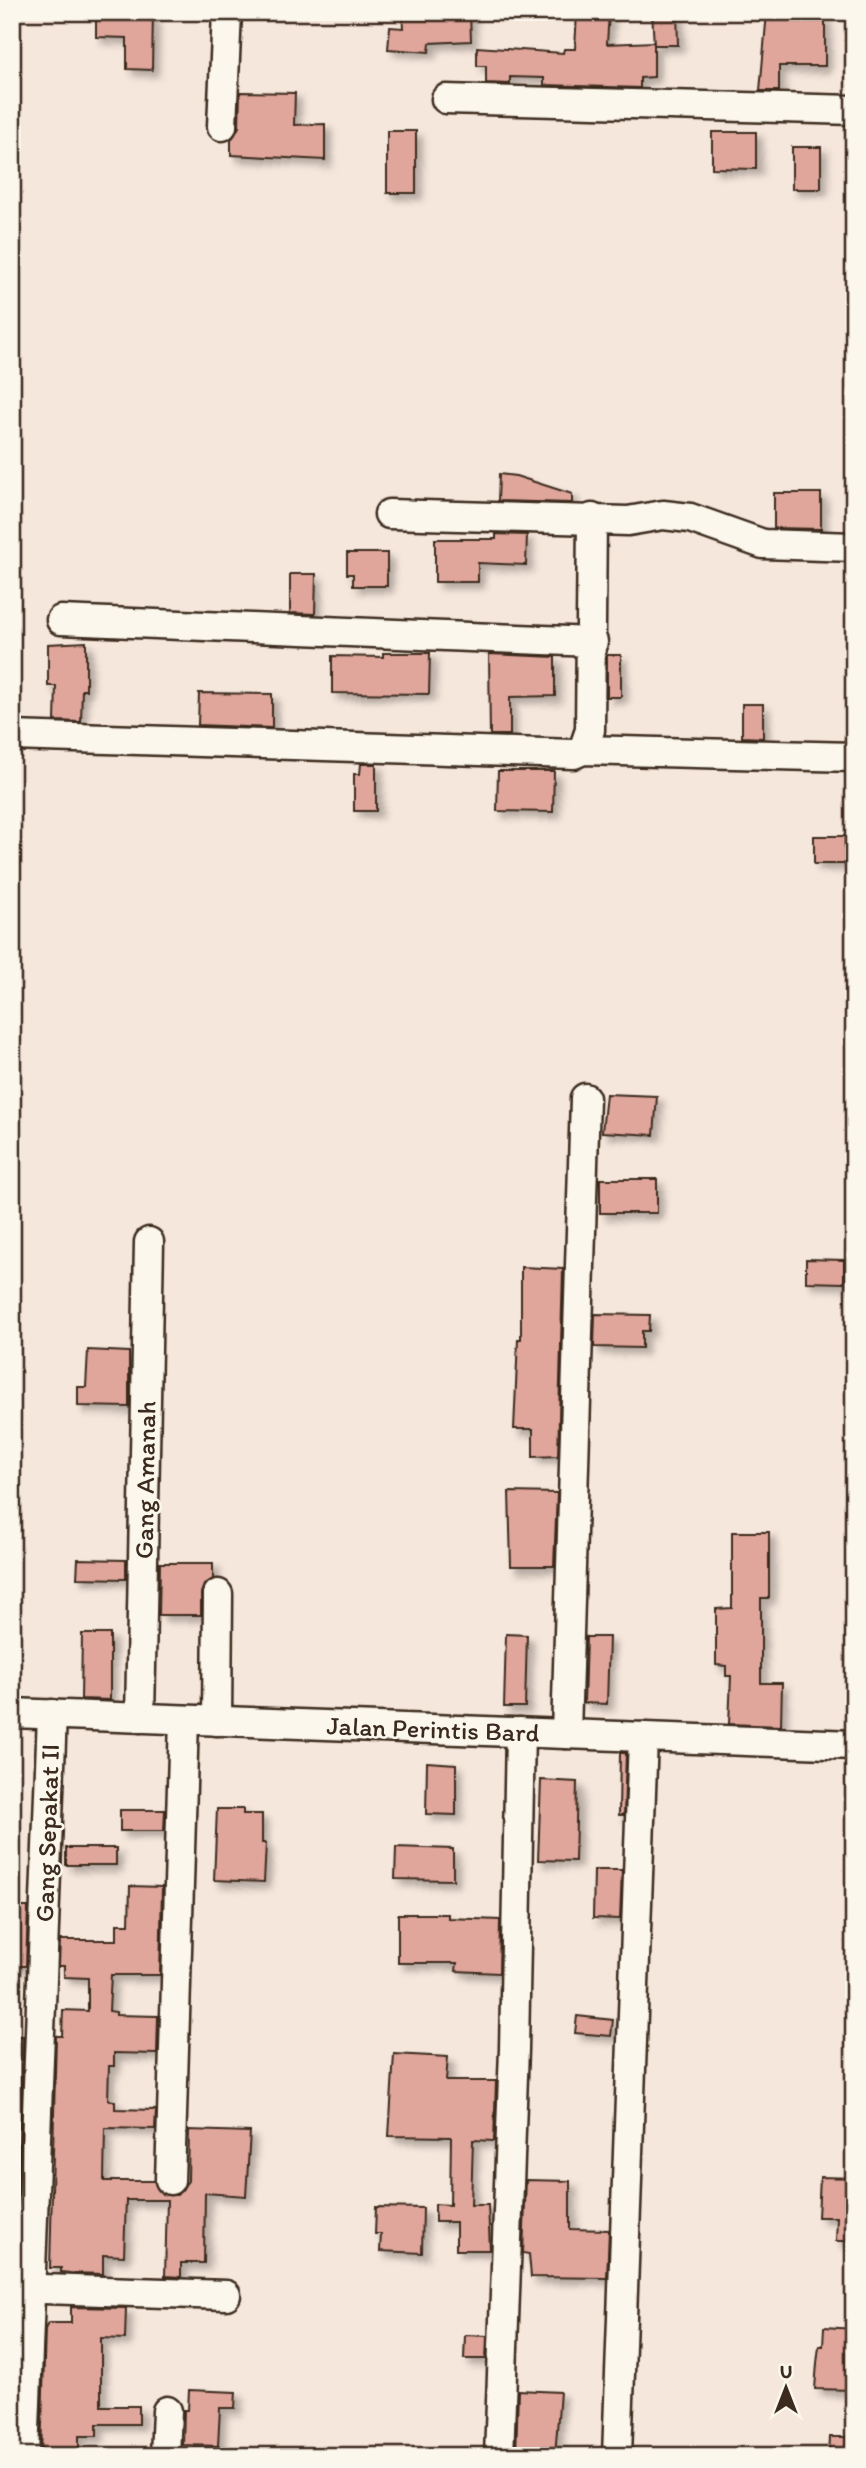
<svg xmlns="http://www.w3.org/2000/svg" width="866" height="2468" font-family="Itim,sans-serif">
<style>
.building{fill:#e0a69c;stroke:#3b2a1e;stroke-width:2;filter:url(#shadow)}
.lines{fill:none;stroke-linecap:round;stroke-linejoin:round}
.minor-casing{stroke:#3b2a1e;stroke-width:33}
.minor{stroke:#fbf7ec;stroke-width:28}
.labels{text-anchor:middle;stroke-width:5;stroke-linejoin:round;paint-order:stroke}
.street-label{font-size:26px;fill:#3b2a1e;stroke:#fbf7ec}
</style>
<defs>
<filter id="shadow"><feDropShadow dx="6" dy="6" stdDeviation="3.5" flood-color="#0004"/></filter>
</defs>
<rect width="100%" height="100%" fill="#f6e7dc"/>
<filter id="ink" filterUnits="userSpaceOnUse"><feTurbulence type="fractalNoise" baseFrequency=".0143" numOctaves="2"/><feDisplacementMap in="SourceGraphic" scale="14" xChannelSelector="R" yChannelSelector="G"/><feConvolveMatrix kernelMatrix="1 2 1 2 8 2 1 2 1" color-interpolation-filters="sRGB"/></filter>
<g filter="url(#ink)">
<g class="building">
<path d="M96,12H153L152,70L127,69V38L96,37Z"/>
<path d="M402,12H470L471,41L430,43L429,52L388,49L390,27L403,28Z"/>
<path d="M577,12H609L607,44L654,42V77L640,78V88L544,85V78L510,77V84L486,83V66H477V47L563,53L564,49H575Z"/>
<path d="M652,12H677L678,45H654Z"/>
<path d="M767,12H784V17H825V66H779V91H760Z"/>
<path d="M240,92L295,93L294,125L325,124V160L231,155V140L239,127Z"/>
<rect x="387" y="131" width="29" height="62"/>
<path d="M712,132H756V169L712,168Z"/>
<rect x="792" y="147" width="29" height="42"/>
<path d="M499,474L516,476L572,494V503L498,501Z"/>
<path d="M774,493H821V529L774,528Z"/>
<path d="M496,534L527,535L526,565L478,563V582H435V539H496Z"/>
<path d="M347,553H387V586H353V574H347Z"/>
<path d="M290,574H316L315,614L290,613Z"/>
<path d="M86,642V690H82L81,722L55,721L56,686H48V644Z"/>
<path d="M383,653H430L429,694L332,693V656L383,657Z"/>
<path d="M489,654L555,657V696L510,697V735H490Z"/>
<rect x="607" y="655" width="14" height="42"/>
<path d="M199,693L272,694V728L198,725Z"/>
<path d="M742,704H763V738L742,737Z"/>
<path d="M361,764H376V811H354V774H360Z"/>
<path d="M498,771H554L553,812L497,811Z"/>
<rect x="814" y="836" width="31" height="28"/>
<path d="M606,1094L657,1096L654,1135L602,1132Z"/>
<rect x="600" y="1179" width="57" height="34"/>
<path d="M806,1259L844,1260V1283L806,1282Z"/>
<path d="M521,1267L563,1269L558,1456L533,1457V1429H514L518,1339H521Z"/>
<path d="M595,1314L650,1315L649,1331H642V1348L594,1347Z"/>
<path d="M88,1350L129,1352V1407L78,1406V1387H86Z"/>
<path d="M509,1492L557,1493L554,1566H511Z"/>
<path d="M732,1532H769V1598H761V1683H782L781,1726L729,1724L731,1676H726V1666L716,1665V1609L732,1608Z"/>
<path d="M78,1559L126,1560V1579L77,1578Z"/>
<path d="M160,1563H213V1579L204,1585L201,1593V1615H159Z"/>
<path d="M82,1634H110V1700L81,1699Z"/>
<path d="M506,1634L527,1635L525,1707H504Z"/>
<path d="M586,1637H609L607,1704L584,1703Z"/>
<path d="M620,1753H626L624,1815H619Z"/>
<path d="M427,1762L456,1764V1815L426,1814Z"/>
<path d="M541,1780L577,1782L575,1861L538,1860Z"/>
<path d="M217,1809H243V1814H262V1843H266L264,1882L214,1880Z"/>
<path d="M120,1810H165L164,1831H120Z"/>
<path d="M396,1847L453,1849V1880L395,1879Z"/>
<rect x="66" y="1848" width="50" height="17"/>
<path d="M594,1870H622L620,1919L593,1918Z"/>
<path d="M130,1886L162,1887L160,1975H111L109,2011L116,2012V2015L158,2016L157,2054L114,2053V2066H109L108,2100L115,2101V2109L156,2110L155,2129L105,2128L104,2181H154L162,2194L177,2195L188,2181L189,2130L250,2132L246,2196L205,2193L204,2263H181V2277L165,2276L167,2200H126L124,2256L103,2255V2274L70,2273L61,2272V2268H50L56,2036H62L63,2010L88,2011V1978L64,1977V1966H59L60,1940H117V1924H129Z"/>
<path d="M12,1907H28L26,1966H12Z"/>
<path d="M398,1914H448V1918L500,1920L499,1973L456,1971L457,1963H398Z"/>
<path d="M577,2016L613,2020L611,2036L575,2033Z"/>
<path d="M12,2036H23L16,2222H12Z"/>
<path d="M394,2054L448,2057L446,2081H496L494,2141L473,2140L471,2205H488L490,2250H456V2222H435V2204L450,2205L451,2137L389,2136Z"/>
<path d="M820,2177L854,2178V2241H836L837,2217H818Z"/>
<path d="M526,2180L570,2181V2229L609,2230L607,2278L531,2277L529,2254L523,2253Z"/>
<path d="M376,2207L423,2208L422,2253L380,2251L381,2234H375Z"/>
<path d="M71,2307L126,2308L125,2339L101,2338V2406H139V2424H97V2436H79V2455H41L45,2329L48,2323H71Z"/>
<path d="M824,2327L854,2329V2390L815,2389L817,2363L819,2346H823Z"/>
<path d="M465,2335L487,2336L486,2359H464Z"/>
<path d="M189,2390L236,2392L235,2408H220L218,2446L183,2445L184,2410H188Z"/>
<path d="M518,2390L560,2392L555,2456H516Z"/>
<path d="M830,2437H854V2456H829Z"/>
</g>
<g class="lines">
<defs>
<g id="minor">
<path d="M446,99L854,110"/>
<path d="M222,126L227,12"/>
<path d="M389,514L628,521L663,515L690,518L763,544L854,547"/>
<path d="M61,620L593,642"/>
<path d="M12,736L574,754L583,750L854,757"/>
<path d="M583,750L590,730L592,518"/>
<path d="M12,1713L854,1745"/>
<path d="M140,1718L149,1242"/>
<path d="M217,1721L218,1594"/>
<path d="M566,1734L585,1098"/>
<path d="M170,2180L184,1720"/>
<path d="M12,2288L226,2295"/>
<path d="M24,2456L52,1714"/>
<path d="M165,2456L167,2411"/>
<path d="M499,2456L514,2049L520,1732"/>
<path d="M617,2456L643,1737"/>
</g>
</defs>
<use href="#minor" class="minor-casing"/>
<use href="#minor" class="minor"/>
</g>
</g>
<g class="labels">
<g class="street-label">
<text transform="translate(145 1480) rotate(-89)" y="9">Gang Amanah</text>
<text transform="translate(433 1729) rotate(2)" y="9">Jalan Perintis Bard</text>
<text transform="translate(47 1833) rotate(-88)" y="9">Gang Sepakat II</text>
</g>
</g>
<rect width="866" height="2468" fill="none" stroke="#fbf7ec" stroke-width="42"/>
<rect x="21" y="21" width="824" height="2426" fill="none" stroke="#3b2a1e" stroke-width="2.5" filter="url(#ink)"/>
<g transform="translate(786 2388)" stroke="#fbf7ec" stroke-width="5" paint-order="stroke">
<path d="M0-5L12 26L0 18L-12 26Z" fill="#3b2a1e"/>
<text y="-10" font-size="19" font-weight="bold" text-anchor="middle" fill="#3b2a1e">U</text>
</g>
</svg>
